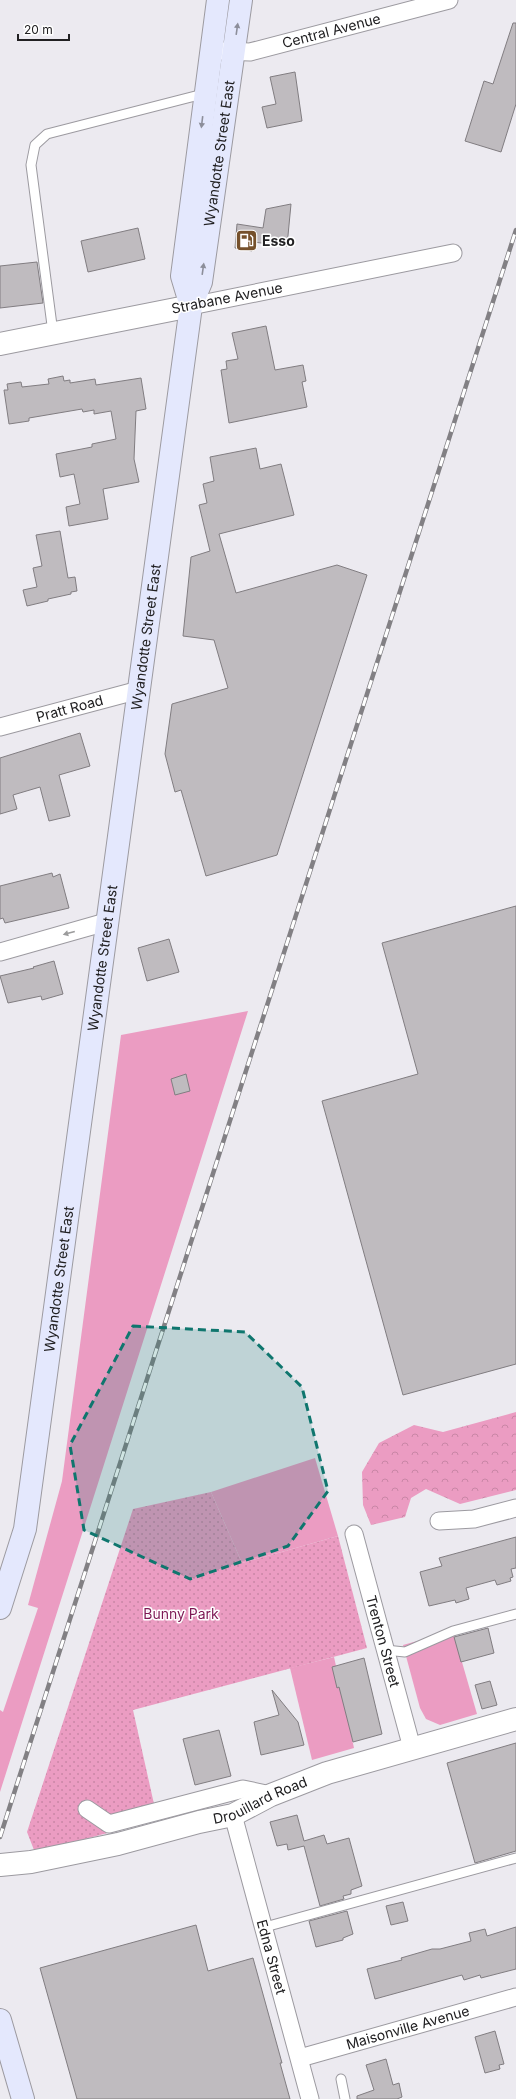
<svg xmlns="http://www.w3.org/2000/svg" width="516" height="2099" font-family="Inter,sans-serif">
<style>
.green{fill:#eb9cc2}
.forest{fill:url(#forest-crowns)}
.park{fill:url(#park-dots)}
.building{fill:#bfbbbf;stroke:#817d81}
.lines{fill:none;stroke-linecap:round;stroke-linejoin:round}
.service-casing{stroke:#9c9aa0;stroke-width:11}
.minor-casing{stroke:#9c9aa0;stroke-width:19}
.tertiary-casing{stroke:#9c9aa0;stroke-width:24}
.secondary-casing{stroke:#9c9aa0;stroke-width:24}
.service{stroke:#fff;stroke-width:9}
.minor{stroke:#fff;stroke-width:17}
.tertiary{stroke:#fff;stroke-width:22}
.secondary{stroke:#e4e8fd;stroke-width:22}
.rail-casing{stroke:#828084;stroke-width:4.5}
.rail{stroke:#fff;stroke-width:3;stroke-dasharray:9;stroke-linecap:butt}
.oneway{fill:#8c8e9a}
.oneway2{fill:#9b9b9c}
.marked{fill:#0f766e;fill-opacity:0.2;stroke:#0f766e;stroke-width:3;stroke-dasharray:8 5;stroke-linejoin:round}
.labels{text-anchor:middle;stroke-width:3;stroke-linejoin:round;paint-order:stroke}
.street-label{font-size:14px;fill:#212022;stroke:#fff}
.poi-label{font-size:14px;font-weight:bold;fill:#212022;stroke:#fff;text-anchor:start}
.park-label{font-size:14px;fill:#7d1854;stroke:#fff}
</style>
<defs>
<pattern id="forest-crowns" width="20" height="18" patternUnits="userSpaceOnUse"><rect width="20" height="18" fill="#eb9cc2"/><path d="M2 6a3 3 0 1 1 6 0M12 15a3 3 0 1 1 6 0" fill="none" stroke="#c986a6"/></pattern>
<pattern id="park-dots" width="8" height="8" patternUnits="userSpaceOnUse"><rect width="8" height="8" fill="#eb9cc2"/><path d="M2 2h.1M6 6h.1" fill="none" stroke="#c986a6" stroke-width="1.8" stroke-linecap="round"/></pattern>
</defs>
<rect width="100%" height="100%" fill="#eceaf0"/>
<g class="green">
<path d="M248,1011L0,1792V1710L3,1712L38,1608L28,1605L62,1481L121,1035Z"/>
<path d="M315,1458L338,1536L242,1563L211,1492Z"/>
<path d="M453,1631L477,1714L440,1725L426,1719L420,1708L403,1645Z"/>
<path d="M334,1657L354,1748L312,1760L290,1668Z"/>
</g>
<path class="forest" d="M516,1412V1490L460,1504L426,1489L411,1498L405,1517L371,1525L363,1505L362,1472L379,1443L414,1425L443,1432Z"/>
<path class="park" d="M211,1492L242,1563L338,1536L367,1648L133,1710L154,1804L156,1820L55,1847L34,1850L27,1832L133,1509Z"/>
<g class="building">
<path d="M513,23H516V104L501,152L465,141L484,81L493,84Z"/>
<path d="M295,72L302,121L267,128L262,107L276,104L270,77Z"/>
<path d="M291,204L287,246L253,242L252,251L235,248L237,224L263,228L266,209Z"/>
<path d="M138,228L145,259L88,272L81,241Z"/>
<path d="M37,262L43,303L0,308V266Z"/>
<path d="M266,326L275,370L303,365L306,381L302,382L307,407L229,423L221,370L227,369L226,361L238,359L232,333Z"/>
<path d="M63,376L64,381L70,380V383L95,379L96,385L141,378L146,409L136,411L134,459L139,482L103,489L108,519L69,526L66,507L80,504L74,474L60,477L56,454L92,447V444L116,439L111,411L94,414V410L83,412L82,409L29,418V421L9,424L4,390H8L7,384L21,382L22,387L49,384L48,379Z"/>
<path d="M256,448L260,469L281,464L294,515L219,534L236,593L337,565L367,575L277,855L206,876L181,790L175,792L165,754L172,704L228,688L214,640L183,636L191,557L210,551L199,505L207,503L203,484L214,481L210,457Z"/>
<path d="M60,531L68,578L75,577L77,591L71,592V594L48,599V601L27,606L23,590L37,587L33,568L42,566L36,535Z"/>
<path d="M80,733L90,766L59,775L70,816L49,821L40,787L13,795L17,809L0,814V758Z"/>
<path d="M52,873L53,877L60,874L69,908L5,923L3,918L0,919V886Z"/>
<path d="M516,906V1364L403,1395L322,1101L418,1074L382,943Z"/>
<path d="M169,939L179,972L147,981L138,948Z"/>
<path d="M54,961L63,994L42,1000L41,996L8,1003L0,976L34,968L33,967Z"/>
<path d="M186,1074L190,1091L175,1095L171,1079Z"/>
<path d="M516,1537V1568L511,1569L513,1577L510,1578L511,1581L497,1585L495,1580L466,1588L469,1599L456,1603L455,1600L429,1606L420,1572L442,1566L439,1558Z"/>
<path d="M488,1628L494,1653L461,1662L454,1637Z"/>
<path d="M364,1658L382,1734L353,1742L339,1687L337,1688L332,1667Z"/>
<path d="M490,1681L497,1705L482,1709L475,1685Z"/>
<path d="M272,1690L298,1722L304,1745L261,1755L254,1722L279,1715Z"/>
<path d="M219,1730L231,1776L195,1785L183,1739Z"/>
<path d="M516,1743V1851L475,1863L447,1763Z"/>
<path d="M297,1815L304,1841L324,1835L327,1844L349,1838L362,1886L351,1890V1894L343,1896L344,1899L320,1906L304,1846L288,1850L287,1844L277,1846L270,1822Z"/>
<path d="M403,1902L408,1921L391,1925L386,1906Z"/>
<path d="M347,1911L353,1934L343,1938V1940L316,1947L309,1921Z"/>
<path d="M196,1925L208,1971L253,1958L282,2063H280L290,2099H77L40,1968Z"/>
<path d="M516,1927V1969L481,1978L480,1975L464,1980L462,1975L375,1999L367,1969L402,1960L401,1958L432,1949H440L471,1941L469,1933L485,1929L487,1936Z"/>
<path d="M495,2031L504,2064L499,2065L500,2069L485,2073L475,2037Z"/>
<path d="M386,2059L393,2085L399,2083L402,2097L397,2099H357V2096L374,2090L366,2065Z"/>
</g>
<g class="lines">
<defs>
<g id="service">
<path d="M53,333L31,165L35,145L47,134L207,93"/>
<path d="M385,1650L405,1652L453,1631L516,1614"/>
<path d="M265,1927L516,1858"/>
<path d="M341,2079L345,2099"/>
</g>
<g id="minor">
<path id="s1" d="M222,51L250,52L449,0"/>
<path d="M191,306L453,253"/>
<path id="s2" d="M0,727L139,690"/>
<path d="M0,952L106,922"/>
<path d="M439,1521L474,1519L516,1508"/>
<path id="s3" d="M354,1534L412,1748"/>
<path d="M87,1809L109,1824L243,1789L271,1795"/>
<path id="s4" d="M233,1815L310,2099"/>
<path id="s5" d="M300,2058L516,1997"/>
</g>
<g id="tertiary">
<path d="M0,344L191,306"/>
<path id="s6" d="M0,1865L31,1862L118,1844L199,1822L233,1815L271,1795L327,1773L516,1719"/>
</g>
<g id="secondary">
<path d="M191,306L182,276L218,0"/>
<path id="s7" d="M0,1608L25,1529L191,306L201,282L241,0"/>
<path d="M0,2020L23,2099"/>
</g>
</defs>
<use href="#service" class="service-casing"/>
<use href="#minor" class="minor-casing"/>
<use href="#tertiary" class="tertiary-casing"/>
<use href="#secondary" class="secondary-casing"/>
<use href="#service" class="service"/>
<use href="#minor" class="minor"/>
<use href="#tertiary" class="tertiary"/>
<use href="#secondary" class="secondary"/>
<defs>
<path id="rail" d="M0,1837L516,230"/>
</defs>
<use href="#rail" class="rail-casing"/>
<use href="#rail" class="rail"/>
</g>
<defs><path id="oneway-solid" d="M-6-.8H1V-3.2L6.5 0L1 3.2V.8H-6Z"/></defs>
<g class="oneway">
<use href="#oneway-solid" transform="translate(237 29) rotate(-82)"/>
<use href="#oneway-solid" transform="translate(202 122) rotate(97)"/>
<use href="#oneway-solid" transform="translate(203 269) rotate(-82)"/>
</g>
<use class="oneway2" href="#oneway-solid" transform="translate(69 933) rotate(165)"/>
<path class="marked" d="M133,1326L245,1332L302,1387L328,1491L288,1546L190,1579L84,1530L70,1445Z"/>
<defs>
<symbol id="fuel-square" viewBox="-11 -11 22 22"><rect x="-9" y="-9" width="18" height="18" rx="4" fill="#75502b" stroke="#fff"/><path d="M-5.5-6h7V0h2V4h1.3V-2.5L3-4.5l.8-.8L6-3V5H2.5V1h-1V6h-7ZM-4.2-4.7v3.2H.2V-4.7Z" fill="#fff"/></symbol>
</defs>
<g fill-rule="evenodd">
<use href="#fuel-square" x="234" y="228" width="25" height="25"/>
</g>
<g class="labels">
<g class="street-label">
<text dy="5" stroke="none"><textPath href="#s1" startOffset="112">Central Avenue</textPath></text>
<text dy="5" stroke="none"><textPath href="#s7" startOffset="1473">Wyandotte Street East</textPath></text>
<text transform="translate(227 298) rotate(-11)" y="5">Strabane Avenue</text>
<text dy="5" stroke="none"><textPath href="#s7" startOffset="983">Wyandotte Street East</textPath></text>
<text dy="5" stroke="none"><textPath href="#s2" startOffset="72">Pratt Road</textPath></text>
<text dy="5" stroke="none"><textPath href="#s7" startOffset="659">Wyandotte Street East</textPath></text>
<text dy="5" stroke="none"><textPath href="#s7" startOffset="335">Wyandotte Street East</textPath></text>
<text dy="5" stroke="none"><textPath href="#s3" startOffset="111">Trenton Street</textPath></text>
<text dy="5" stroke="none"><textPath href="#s6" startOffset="269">Drouillard Road</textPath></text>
<text dy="5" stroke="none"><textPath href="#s4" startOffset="147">Edna Street</textPath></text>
<text dy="5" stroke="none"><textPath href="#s5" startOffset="112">Maisonville Avenue</textPath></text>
</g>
<g class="poi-label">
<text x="262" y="246">Esso</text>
</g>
<g class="park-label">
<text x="181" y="1619">Bunny Park</text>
</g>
</g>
<path d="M18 34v6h51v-6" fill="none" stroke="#212022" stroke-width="2"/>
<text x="24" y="34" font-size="12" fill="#212022" stroke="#ffffff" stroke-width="3" paint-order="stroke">20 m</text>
</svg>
